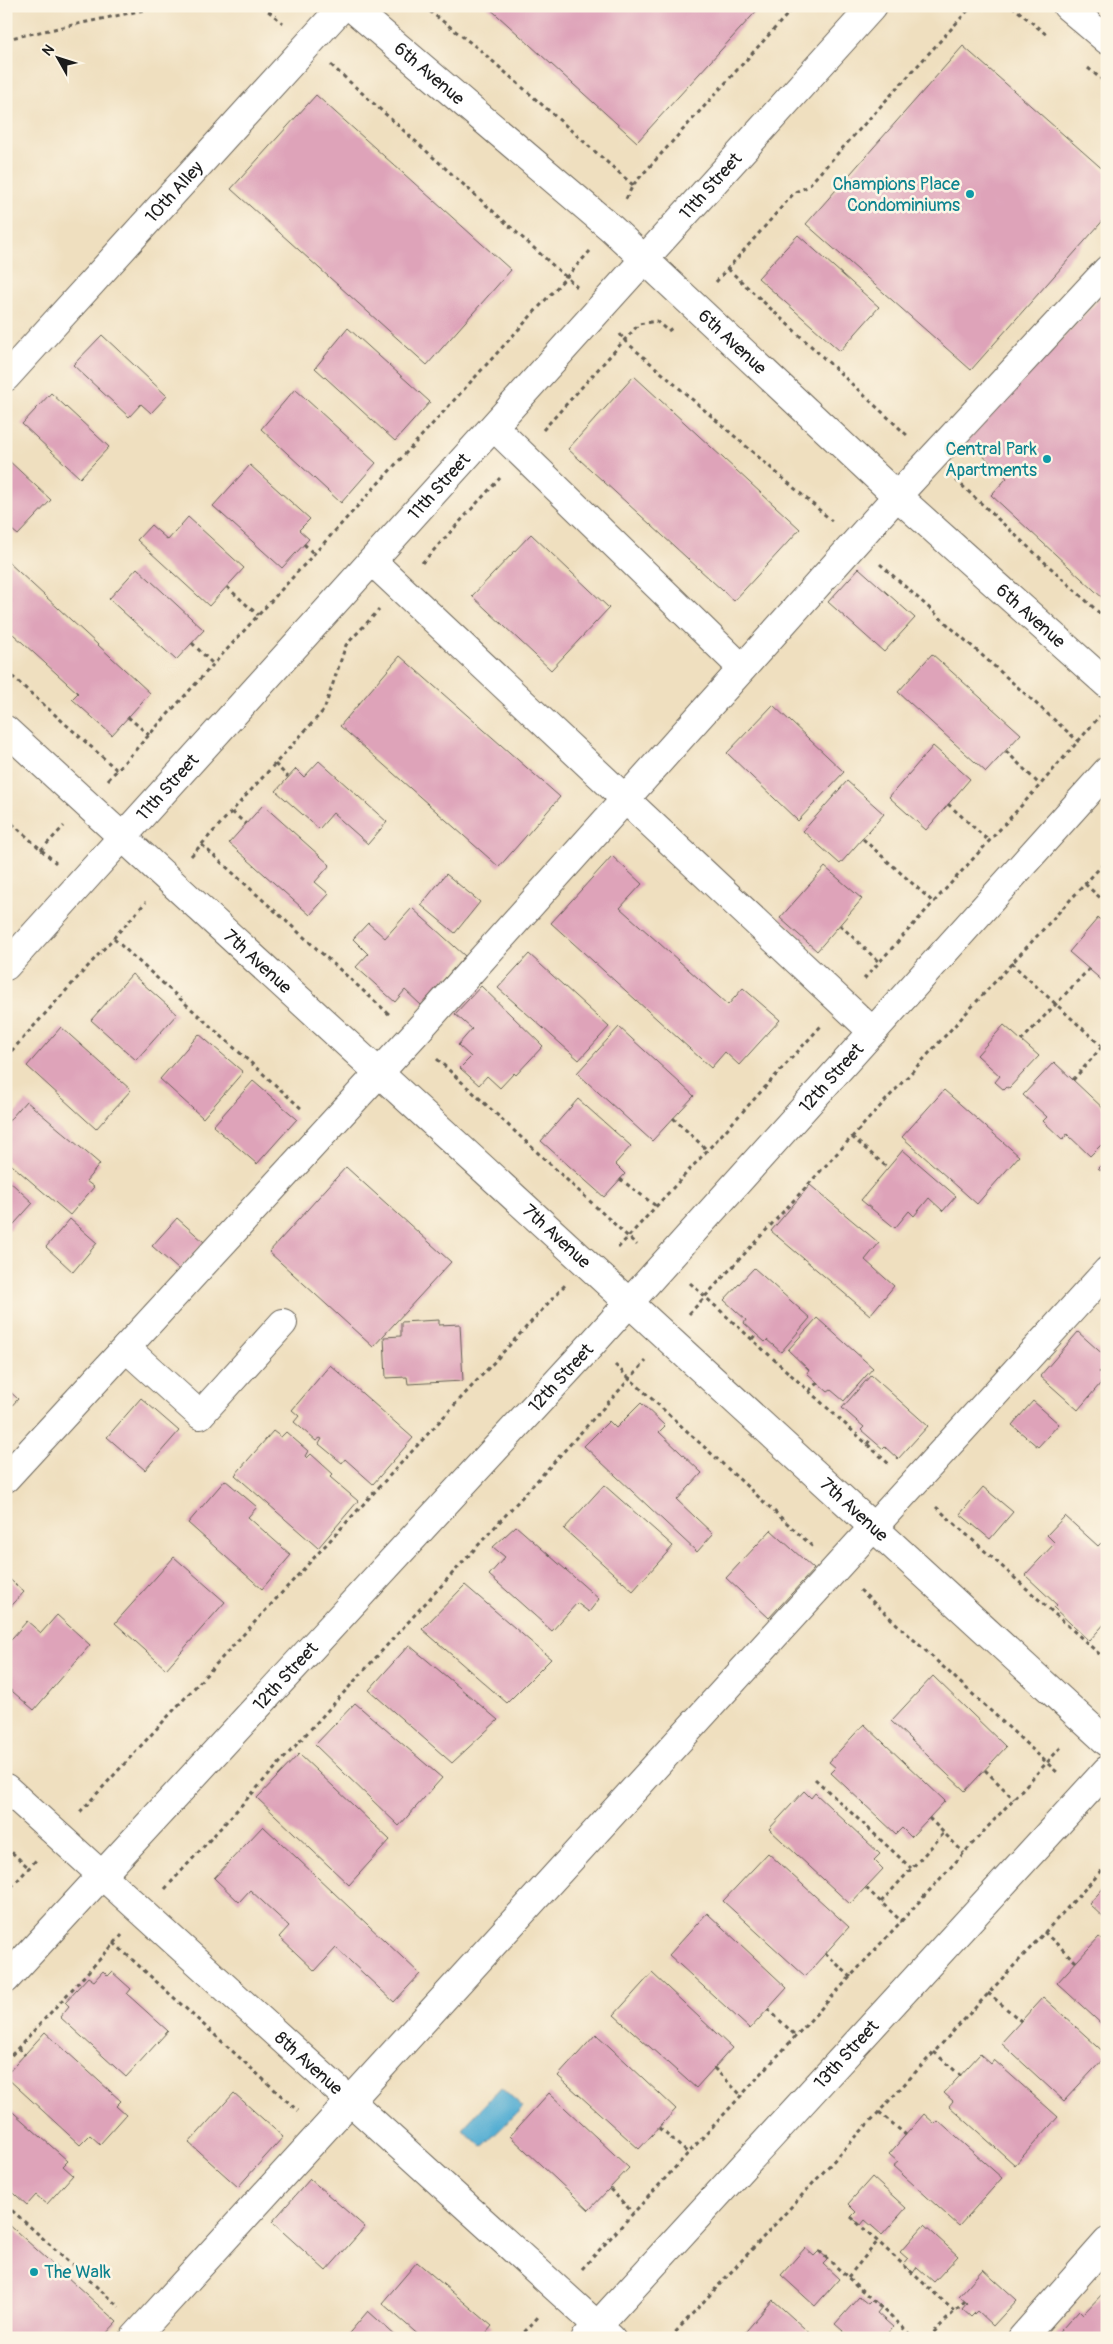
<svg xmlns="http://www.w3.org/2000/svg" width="1113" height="2344" font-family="Pangolin,sans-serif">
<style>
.water{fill:#56afd3;stroke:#396678}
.building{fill:#dea3b9}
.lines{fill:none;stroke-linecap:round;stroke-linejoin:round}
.minor-casing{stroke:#666055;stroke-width:30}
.major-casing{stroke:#666055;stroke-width:30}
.path{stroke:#666055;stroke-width:3;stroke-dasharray:4 4;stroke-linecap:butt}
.minor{stroke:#fff;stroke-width:28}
.major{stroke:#fff;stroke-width:28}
.culture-dot{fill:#0f9aa8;stroke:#fcf5e5;stroke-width:2}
.labels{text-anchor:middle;stroke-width:5;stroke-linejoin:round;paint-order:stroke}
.street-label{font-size:18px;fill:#1c1c1c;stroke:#fcf5e5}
.culture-label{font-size:18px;fill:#0d838f;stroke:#fcf5e5;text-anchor:end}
</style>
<rect width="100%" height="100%" fill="#fcf5e5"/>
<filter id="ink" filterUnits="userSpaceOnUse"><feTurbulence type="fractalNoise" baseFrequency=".02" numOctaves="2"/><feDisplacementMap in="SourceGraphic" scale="10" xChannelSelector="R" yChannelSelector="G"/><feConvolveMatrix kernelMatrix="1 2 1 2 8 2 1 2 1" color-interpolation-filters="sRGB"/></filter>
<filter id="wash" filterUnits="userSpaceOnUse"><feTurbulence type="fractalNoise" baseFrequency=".0096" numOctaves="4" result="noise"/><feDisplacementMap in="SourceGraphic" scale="20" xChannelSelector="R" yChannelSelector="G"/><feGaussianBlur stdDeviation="1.12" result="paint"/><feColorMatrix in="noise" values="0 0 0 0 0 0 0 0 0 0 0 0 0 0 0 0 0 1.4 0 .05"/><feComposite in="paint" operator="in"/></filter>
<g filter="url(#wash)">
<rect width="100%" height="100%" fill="#efdfbf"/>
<path class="water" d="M501,2087L523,2107L482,2147L462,2129Z"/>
<g id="blocks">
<g class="building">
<path d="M487,6H761L637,142Z"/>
<path d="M963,46L1107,173V216L971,370L806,224Z"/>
<path d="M316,95L511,270L427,365L231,189Z"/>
<path d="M798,235L879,307L840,351L758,278Z"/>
<path d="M1107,291V602L991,495L1007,478L967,441Z"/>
<path d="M348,328L430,402L395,441L315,368Z"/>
<path d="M102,335L167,396L151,413L141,404L129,417L73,365Z"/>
<path d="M634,376L800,529L734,601L568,449Z"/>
<path d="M295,389L376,463L341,503L261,429Z"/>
<path d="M51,393L109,447L80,478L22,424Z"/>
<path d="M6,458L51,500L18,535L6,525Z"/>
<path d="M250,465L310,519L299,530L309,539L282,568L213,506Z"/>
<path d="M188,517L244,568L209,606L137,540L151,525L168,540Z"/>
<path d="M531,534L609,608L551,670L472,596Z"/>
<path d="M6,560L150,693L112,735L72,699L78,693L13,634L8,640L6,639Z"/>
<path d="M137,568L204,630L176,660L109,599Z"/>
<path d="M859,568L915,618L884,652L828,602Z"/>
<path d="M932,654L1021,734L986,772L898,692Z"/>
<path d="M400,656L560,797L499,867L340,726Z"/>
<path d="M773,705L844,772L798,821L727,753Z"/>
<path d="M933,746L970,779L926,830L889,797Z"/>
<path d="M319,761L387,822L368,844L333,813L319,829L276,791L296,769L304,777Z"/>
<path d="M847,781L884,814L840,864L803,831Z"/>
<path d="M263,805L330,865L315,882L329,894L310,915L229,843Z"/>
<path d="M612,856L642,884L620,908L728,1005L743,988L780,1020L739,1065L725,1052L711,1068L551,923Z"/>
<path d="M825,867L862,899L817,951L780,918Z"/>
<path d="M446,874L480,902L455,933L421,905Z"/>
<path d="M412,908L465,956L421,1005L405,990L395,1002L356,967L368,954L353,939L368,923L385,938Z"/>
<path d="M1098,918L1107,925V981L1105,983L1069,952Z"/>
<path d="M529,954L609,1027L579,1060L498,988Z"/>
<path d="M132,974L177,1014L136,1060L91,1020Z"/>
<path d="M481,986L543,1046L516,1075L514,1073L500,1088L487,1076L479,1085L460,1068L471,1057L458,1045L472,1029L455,1014Z"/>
<path d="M1004,1025L1039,1056L1009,1088L1007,1087L1004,1090L995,1082L1000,1076L977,1055Z"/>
<path d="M61,1027L131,1090L96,1129L27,1066Z"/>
<path d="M619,1027L694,1096L652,1141L577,1073Z"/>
<path d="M199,1034L243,1072L203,1118L160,1079Z"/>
<path d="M1054,1062L1107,1112V1139L1090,1156L1067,1134L1063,1140L1043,1121L1047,1117L1023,1095Z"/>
<path d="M253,1081L297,1119L257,1164L213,1126Z"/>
<path d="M944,1090L1019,1156L977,1204L902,1137Z"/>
<path d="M578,1099L631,1146L615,1164L625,1174L604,1197L541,1141Z"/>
<path d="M26,1101L100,1164L86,1181L94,1187L70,1215L6,1160V1124Z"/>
<path d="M903,1150L956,1196L943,1211L929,1198L914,1216L909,1211L895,1228L861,1200Z"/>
<path d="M1107,1159V1175L1098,1168Z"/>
<path d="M346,1167L451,1262L373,1347L269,1252Z"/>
<path d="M6,1178L33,1203L6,1233Z"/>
<path d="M810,1185L879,1243L865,1260L894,1286L870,1315L771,1231Z"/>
<path d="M177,1218L204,1242L179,1270L152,1246Z"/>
<path d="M70,1219L97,1243L73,1272L46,1247Z"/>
<path d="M754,1268L810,1318L781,1352L767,1340L765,1342L756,1334L744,1323L746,1320L724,1300Z"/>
<path d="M817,1318L873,1368L844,1401L831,1390L828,1392L807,1373L809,1370L788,1350Z"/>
<path d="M439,1320V1325L460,1324L463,1381L408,1384L407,1377L386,1378L384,1337L401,1336V1322Z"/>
<path d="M1078,1332L1107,1358V1364L1099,1372L1106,1377L1078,1410L1040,1376Z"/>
<path d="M330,1365L413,1438L373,1484L345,1459L342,1463L319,1444L322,1439L320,1438L316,1441L294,1422L299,1416L292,1410Z"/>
<path d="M871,1375L928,1426L898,1459L885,1447L883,1449L861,1430L864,1427L842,1408Z"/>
<path d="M6,1388L18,1399L6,1412Z"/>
<path d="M141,1398L179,1431L145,1470L107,1437Z"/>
<path d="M1033,1401L1059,1424L1038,1447L1012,1425Z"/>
<path d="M641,1403L665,1426L659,1432L702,1473L677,1500L713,1534L697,1552L584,1446L609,1421L616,1428Z"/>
<path d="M273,1431L281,1437L286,1432L308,1451L305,1456L307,1458L311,1454L333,1474L330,1477L358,1501L318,1548L235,1475Z"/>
<path d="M225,1480L257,1507L248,1517L291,1555L262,1589L188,1523Z"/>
<path d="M604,1485L673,1546L633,1591L564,1529Z"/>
<path d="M983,1487L1013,1512L990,1539L960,1514Z"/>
<path d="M1065,1516L1098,1546L1101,1543L1107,1549V1621L1089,1641L1054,1608L1057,1605L1025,1575L1055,1543L1047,1535Z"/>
<path d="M516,1526L599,1599L589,1612L577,1603L552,1631L489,1575L505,1557L493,1547Z"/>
<path d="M771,1530L814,1569L769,1618L726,1578Z"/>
<path d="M174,1557L225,1602L166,1669L115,1623Z"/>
<path d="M6,1576L24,1592L6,1612Z"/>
<path d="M465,1585L551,1659L507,1703L422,1629Z"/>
<path d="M57,1615L90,1645L34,1710L6,1686V1645L27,1621L41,1633Z"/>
<path d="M409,1645L498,1720L452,1763L369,1690Z"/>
<path d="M933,1676L1006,1747L965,1791L891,1721Z"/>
<path d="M355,1703L442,1778L399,1826L315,1745Z"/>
<path d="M864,1724L945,1801L911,1837L902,1828L896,1834L831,1773L836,1768L829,1762Z"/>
<path d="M299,1754L390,1840L349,1885L257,1798Z"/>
<path d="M804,1791L811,1798L815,1793L880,1854L874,1860L883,1869L850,1904L769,1829Z"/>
<path d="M263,1826L420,1974L394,2002L336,1948L315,1971L279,1937L289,1926L250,1890L239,1902L214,1878Z"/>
<path d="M768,1853L849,1927L805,1976L723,1901Z"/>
<path d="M1107,1884V1921L1089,1904Z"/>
<path d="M707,1913L787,1988L750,2029L669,1955Z"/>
<path d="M1099,1937L1107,1944V2029L1057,1983Z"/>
<path d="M103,1971L108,1976L112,1972L131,1989L127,1994L168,2031L126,2077L60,2017L69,2006L65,2002L88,1977L94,1981Z"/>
<path d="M652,1973L732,2048L696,2088L614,2015Z"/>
<path d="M1043,1997L1107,2055L1064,2101L1001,2043Z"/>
<path d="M45,2032L121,2101L116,2106L126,2115L100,2144L90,2135L80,2145L6,2077V2075Z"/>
<path d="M596,2034L676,2109L639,2149L558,2076Z"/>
<path d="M980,2054L991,2064L994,2060L1058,2117L1015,2165L949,2106L953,2101L944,2093Z"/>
<path d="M234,2093L283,2137L238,2187L189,2143Z"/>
<path d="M549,2093L629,2168L589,2210L510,2136Z"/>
<path d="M6,2106L68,2161L63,2166L73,2175L47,2204L36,2195L27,2205L6,2186Z"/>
<path d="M924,2114L935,2124L938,2121L1002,2178L959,2226L893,2166L898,2162L889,2154Z"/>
<path d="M872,2177L906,2208L882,2235L865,2220L861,2225L851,2217L856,2212L848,2204Z"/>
<path d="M310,2179L365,2227L326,2271L272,2222Z"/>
<path d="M6,2222L117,2322L102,2338H6Z"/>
<path d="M924,2225L958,2256L934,2282L917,2267L913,2273L904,2264L908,2259L900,2252Z"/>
<path d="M805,2248L814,2256L819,2251L828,2259L823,2264L839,2279L815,2306L781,2275Z"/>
<path d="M417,2262L492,2326L482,2338H422L382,2303Z"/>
<path d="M983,2269L1017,2300L993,2326L977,2311L971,2317L962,2309L967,2303L959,2296Z"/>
<path d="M1107,2289V2338H1054L1079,2310L1083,2314Z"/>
<path d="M859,2297L868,2304L873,2299L882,2307L877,2313L893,2327L883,2338H851L835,2324Z"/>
<path d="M773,2300L815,2338H740Z"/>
<path d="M368,2311L398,2338H345Z"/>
</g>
</g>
</g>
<g filter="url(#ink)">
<use href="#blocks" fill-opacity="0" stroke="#666055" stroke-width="1"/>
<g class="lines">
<defs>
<g id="minor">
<path id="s1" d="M350,6L611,228L897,496L1107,684"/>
<path id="s2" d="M6,377L343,6"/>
<path d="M494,427L742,668"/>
<path d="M373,562L873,1032"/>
<path id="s3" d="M6,730L1107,1742"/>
<path id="s4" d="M6,966L873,6"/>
<path d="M126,1348L200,1415L283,1323"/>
<path d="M6,1478L413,1036L897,496L1107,270"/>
<path id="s5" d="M6,1788L611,2338"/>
<path id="s6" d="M6,1979L592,1344L1107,771"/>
<path d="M134,2338L1107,1271"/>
<path id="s7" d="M586,2338L1107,1770"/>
<path d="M1022,2338L1107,2242"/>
</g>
<path id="major" d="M1067,6L1107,40"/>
</defs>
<use href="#minor" class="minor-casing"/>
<use href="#major" class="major-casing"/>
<g class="path">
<path d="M262,6L283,23"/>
<path d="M423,6L480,50L633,185"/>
<path d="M1012,6L1048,36"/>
<path d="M6,37L11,38L163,6"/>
<path d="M331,65L577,287"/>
<path d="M1088,68L1107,84"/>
<path d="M626,199L633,185L795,6"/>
<path d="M728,269L909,437"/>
<path d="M716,282L795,192L807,187L972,6"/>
<path d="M620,334L625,341L832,521"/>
<path d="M543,430L639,324L656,321L668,331L672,328"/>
<path d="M956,480L1107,620"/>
<path d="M304,544L314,554"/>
<path d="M422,563L500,478"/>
<path d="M880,564L1079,742"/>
<path d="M227,587L258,615"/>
<path d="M192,643L213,664"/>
<path d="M6,671L117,770"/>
<path d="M128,717L149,735"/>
<path d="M1006,751L1040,785"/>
<path d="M275,764L288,777"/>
<path d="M108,780L590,251"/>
<path d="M948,804L989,841"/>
<path d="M232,812L246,824"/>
<path d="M6,818L56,863"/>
<path d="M863,839L933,902"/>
<path d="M202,845L390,1015"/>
<path d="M41,850L64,826"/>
<path d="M191,856L324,710L346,645L379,610"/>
<path d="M1085,884L1107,904"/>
<path d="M840,925L879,962"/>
<path d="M114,939L303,1110"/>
<path d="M1011,963L1107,1051"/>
<path d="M864,979L1040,785L1100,716"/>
<path d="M1021,1041L1089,969"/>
<path d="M6,1057L146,902"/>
<path d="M437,1059L637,1245"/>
<path d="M1073,1080L1107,1041"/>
<path d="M1103,1109L1107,1105"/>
<path d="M673,1118L707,1150"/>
<path d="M852,1137L888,1168"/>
<path d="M620,1179L656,1206"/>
<path d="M618,1248L821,1026"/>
<path d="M690,1283L889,1464"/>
<path d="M689,1314L1107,860"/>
<path d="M752,1339L756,1334"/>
<path d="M615,1365L813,1547"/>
<path d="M809,1391L818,1382"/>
<path d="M867,1444L871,1439"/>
<path d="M936,1507L1107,1661"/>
<path d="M860,1590L1059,1774"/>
<path d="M985,1770L1014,1799"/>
<path d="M815,1779L911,1868"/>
<path d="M80,1812L565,1285"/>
<path d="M929,1818L964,1853"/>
<path d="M6,1847L29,1868"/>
<path d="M866,1888L902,1922"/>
<path d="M165,1889L646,1361"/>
<path d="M6,1893L37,1859"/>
<path d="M881,1902L944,1833"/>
<path d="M1044,1932L1076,1962"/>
<path d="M114,1943L298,2111"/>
<path d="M825,1953L851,1977"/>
<path d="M988,1993L1021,2021"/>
<path d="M768,2009L796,2036"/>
<path d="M18,2048L25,2055"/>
<path d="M934,2052L961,2076"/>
<path d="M6,2061L122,1935"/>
<path d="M714,2068L741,2095"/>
<path d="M879,2112L906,2135"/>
<path d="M659,2128L688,2153"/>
<path d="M610,2189L633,2213"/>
<path d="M6,2205L119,2307"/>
<path d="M851,2217L954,2311"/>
<path d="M819,2251L914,2338"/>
<path d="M582,2269L1063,1745"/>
<path d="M848,2277L878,2241"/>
<path d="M519,2338L539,2316"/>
<path d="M670,2338L1107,1865"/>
<path d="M928,2338L965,2301"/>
</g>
<use href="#minor" class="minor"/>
<use href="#major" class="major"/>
</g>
</g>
<g class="culture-dot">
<circle cx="970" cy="194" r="5"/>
<circle cx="1047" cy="459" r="5"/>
<circle cx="34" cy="2272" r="5"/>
</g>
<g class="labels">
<g class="street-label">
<text dy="6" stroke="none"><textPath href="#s1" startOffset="104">6th Avenue</textPath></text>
<text dy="6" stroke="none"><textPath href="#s4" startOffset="1051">11th Street</textPath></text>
<text dy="6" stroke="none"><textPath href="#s2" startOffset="250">10th Alley</textPath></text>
<text dy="6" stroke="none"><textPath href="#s1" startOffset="509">6th Avenue</textPath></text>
<text dy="6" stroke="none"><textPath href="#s4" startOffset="646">11th Street</textPath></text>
<text dy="6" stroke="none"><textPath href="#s1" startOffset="914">6th Avenue</textPath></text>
<text dy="6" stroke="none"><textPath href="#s4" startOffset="241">11th Street</textPath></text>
<text dy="6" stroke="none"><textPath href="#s3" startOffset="342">7th Avenue</textPath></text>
<text dy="6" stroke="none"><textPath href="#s6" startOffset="1222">12th Street</textPath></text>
<text dy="6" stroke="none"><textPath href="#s3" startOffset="748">7th Avenue</textPath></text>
<text dy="6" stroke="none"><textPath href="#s6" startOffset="818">12th Street</textPath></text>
<text dy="6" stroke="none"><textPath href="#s3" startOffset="1152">7th Avenue</textPath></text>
<text dy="6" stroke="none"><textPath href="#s6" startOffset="412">12th Street</textPath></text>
<text dy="6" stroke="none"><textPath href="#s7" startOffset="385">13th Street</textPath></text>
<text dy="6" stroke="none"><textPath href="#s5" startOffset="409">8th Avenue</textPath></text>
</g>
<g class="culture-label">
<text x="960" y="190">Champions Place<tspan x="960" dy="21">Condominiums</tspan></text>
<text x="1037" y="455">Central Park<tspan x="1037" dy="21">Apartments</tspan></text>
<text x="44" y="2278" text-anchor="start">The Walk</text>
</g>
</g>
<rect width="1113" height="2344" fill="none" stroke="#fcf5e5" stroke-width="25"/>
<g transform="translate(58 58) rotate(309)" stroke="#fcf5e5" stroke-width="4" paint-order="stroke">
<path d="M0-4L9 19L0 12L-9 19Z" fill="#1c1c1c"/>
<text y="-8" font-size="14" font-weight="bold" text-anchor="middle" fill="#1c1c1c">N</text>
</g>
</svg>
